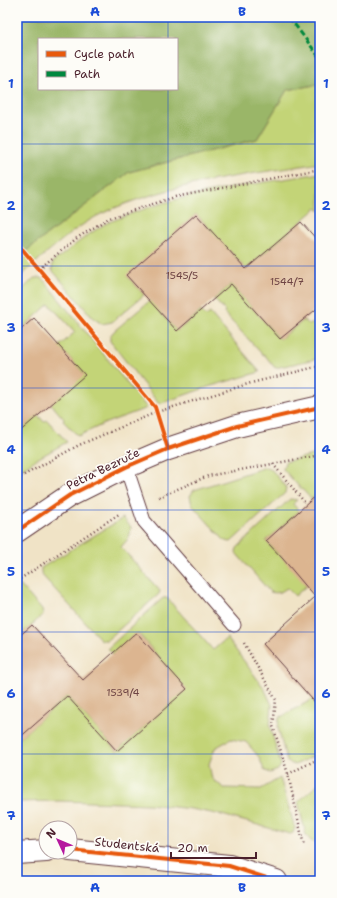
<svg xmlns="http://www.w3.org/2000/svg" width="337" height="898" font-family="'Shantell Sans',sans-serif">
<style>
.green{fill:#c3d477;stroke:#867a51}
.forest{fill:#9ab668;stroke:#726a4a;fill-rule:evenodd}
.building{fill:#dcb590}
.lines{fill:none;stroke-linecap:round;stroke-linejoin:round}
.service-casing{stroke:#633c42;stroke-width:15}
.minor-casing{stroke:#633c42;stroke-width:24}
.path{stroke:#633c42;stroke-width:2.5;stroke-dasharray:1 3;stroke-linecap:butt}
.service{stroke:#fff;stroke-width:13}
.minor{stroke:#fff;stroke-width:22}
.quiet{stroke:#00873e;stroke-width:3;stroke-dasharray:6 3;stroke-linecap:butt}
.cycleway-casing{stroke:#fdfcf7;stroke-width:6}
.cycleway{stroke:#e8590c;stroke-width:4}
.grid{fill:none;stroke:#1d4ed8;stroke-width:1;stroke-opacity:0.55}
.labels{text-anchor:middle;stroke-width:3.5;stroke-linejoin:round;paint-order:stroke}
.number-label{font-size:10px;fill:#6e4444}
.street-label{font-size:12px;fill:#4a1f2b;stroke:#fdfcf7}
.neatline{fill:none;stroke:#1d4ed8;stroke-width:1.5}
.grid-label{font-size:13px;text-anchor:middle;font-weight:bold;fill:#1d4ed8}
</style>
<rect width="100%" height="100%" fill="#fdfcf7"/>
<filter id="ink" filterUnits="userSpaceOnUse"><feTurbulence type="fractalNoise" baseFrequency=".025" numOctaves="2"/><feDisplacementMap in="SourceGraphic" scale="8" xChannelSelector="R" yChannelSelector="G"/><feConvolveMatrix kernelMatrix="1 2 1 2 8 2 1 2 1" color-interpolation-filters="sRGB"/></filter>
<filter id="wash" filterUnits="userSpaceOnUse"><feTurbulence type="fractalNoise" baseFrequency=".012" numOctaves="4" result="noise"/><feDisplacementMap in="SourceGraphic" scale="16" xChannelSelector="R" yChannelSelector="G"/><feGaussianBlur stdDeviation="0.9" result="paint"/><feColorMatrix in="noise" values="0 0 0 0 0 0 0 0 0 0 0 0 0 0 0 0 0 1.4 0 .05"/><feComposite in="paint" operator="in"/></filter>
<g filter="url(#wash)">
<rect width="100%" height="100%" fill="#f0e3c6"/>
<g class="green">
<path d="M320,84V163C248,175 167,183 101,214C74,227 39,259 17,280V258L129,172L257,139L287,90Z"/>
<path d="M320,173V211L317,208L246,269L229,250L226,253L210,235L213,232L196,214L127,276L144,295L112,322L102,324L93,318L52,270L53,262C70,249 86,235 105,224C113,220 124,217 133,213C192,191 258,184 320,173Z"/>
<path d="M34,278H42L147,408L106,423L78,436L63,421L64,419L51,404L84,374L67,355L56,349L75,332L49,304L17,333V295Z"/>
<path d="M231,284L280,339L304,320L310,325L312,323L320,332V358L275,368L264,354L263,355L224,313L225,311L214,299Z"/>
<path d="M153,298L160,312L177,331L201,311L206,316L210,313L260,372L211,386L159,404L110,341V336L114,331Z"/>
<path d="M38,415L44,422L47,420L67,442L35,460L17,472V433Z"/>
<path d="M320,453V492L311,499L303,490H302L283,469L285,462Z"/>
<path d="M266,467L271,469L286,487L285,493L231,542L225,541L192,505L190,496L194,490Z"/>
<path d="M290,499L297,500L293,504L299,511L266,541L283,559L286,557L306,586L295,596L287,588C281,592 278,594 270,592L236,553L237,548Z"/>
<path d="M123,518L131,527L129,538L121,547L160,591L159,594L107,640H101L41,574V568Z"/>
<path d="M19,584L42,610L43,615L17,638V585Z"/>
<path d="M163,598H167L213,650L227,638L264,688L272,705L270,726L281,765L278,770L270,773L264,770L259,757L246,742L231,739L215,748L209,764L212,779L224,788L261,789L280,778L295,828L293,833L290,834L222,815L191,809L149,804L59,801L17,802V740L67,696L117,751L186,689L138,633L113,654L108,648Z"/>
<path d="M320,693V753L295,765L287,762L278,728L279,718L311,700Z"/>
<path d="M320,782V844L311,841L306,835L298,802Z"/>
</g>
<path class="forest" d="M17,17H320V84L287,90L257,139L129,172L17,258ZM39,39H177V89H39Z"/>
<g id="blocks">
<g class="building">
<path d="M196,214L246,269L301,222L320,243V306L280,339L231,284L177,331L126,275Z"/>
<path d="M34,318L85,375L17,434V333Z"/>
<path d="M320,492V708L263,644L315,597L283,559L266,541Z"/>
<path d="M32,625L83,680L133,635L137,633L187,689L117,751L67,696L17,740V638Z"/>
</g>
</g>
</g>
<g filter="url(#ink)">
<use href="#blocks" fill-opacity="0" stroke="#633c42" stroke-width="1"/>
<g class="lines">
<defs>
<path id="service" d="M126,467L144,521L234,625"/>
<g id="minor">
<path d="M17,531L70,495L126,467L168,449L237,426L320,407"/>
<path d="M70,850L229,866L276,881"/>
<path d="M17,853L46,851"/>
</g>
</defs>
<use href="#service" class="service-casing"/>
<use href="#minor" class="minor-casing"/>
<g class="path">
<path d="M23,250L155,407L161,424"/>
<path d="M39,269L77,238L109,218L175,197L320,169"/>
<path d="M273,464L306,504"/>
<path d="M17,479L79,445L157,412L251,383L320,366"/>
<path d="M159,497L208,476L320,455"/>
<path d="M17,581L119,514"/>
<path d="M244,643L276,700L273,726L288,774L304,846"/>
<path d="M288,774L320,758"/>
</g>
<use href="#service" class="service"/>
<use href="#minor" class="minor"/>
<path class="quiet" d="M289,17L320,58"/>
<defs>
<g id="cycleway">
<path d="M17,245L23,250L155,407L168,449"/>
<path d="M17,531L70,495L126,467L168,449L237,426L320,407"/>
<path d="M70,850L229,866L276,881"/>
</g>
</defs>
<use href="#cycleway" class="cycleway-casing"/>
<use href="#cycleway" class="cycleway"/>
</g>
</g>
<path class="grid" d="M168,17V39M168,89V881M17,144H320M17,266H320M17,388H320M17,510H320M17,632H320M17,754H320"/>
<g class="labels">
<g class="number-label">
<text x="182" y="279">1545/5</text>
<text x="287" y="285">1544/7</text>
<text x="123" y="696">1539/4</text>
</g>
<g class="street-label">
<text transform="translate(103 469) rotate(-26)" y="4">Petra Bezruče</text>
<text transform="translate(127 845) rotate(6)" y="4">Studentská</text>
</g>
</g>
<rect width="337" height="898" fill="none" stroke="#fdfcf7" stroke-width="44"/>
<rect x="38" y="38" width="140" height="52" fill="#fdfcf7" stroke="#b5a4a5"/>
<rect x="46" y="51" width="20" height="6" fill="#e8590c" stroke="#b5a4a5"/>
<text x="74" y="58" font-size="12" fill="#4a1f2b">Cycle path</text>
<rect x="46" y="71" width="20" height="6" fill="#00873e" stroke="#b5a4a5"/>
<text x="74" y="78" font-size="12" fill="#4a1f2b">Path</text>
<g transform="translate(58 840) rotate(314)"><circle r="19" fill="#fdfcf7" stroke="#b5a4a5"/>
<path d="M0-3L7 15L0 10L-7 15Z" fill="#b5179e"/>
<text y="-6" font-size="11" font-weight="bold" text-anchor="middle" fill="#4a1f2b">N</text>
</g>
<path d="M171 852v6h85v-6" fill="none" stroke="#4a1f2b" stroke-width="2"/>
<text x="177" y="852" font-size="12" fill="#4a1f2b" stroke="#fdfcf7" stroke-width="3" paint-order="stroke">20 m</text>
<rect x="22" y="22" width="293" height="854" class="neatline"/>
<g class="grid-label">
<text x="95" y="16">A</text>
<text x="242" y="16">B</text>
<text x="11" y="88">1</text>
<text x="326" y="88">1</text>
<text x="11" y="210">2</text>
<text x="326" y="210">2</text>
<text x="11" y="332">3</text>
<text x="326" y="332">3</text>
<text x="11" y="454">4</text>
<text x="326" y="454">4</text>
<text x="11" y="576">5</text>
<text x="326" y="576">5</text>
<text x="11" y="698">6</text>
<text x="326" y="698">6</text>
<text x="11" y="820">7</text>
<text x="326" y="820">7</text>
<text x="95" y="892">A</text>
<text x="242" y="892">B</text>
</g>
</svg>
